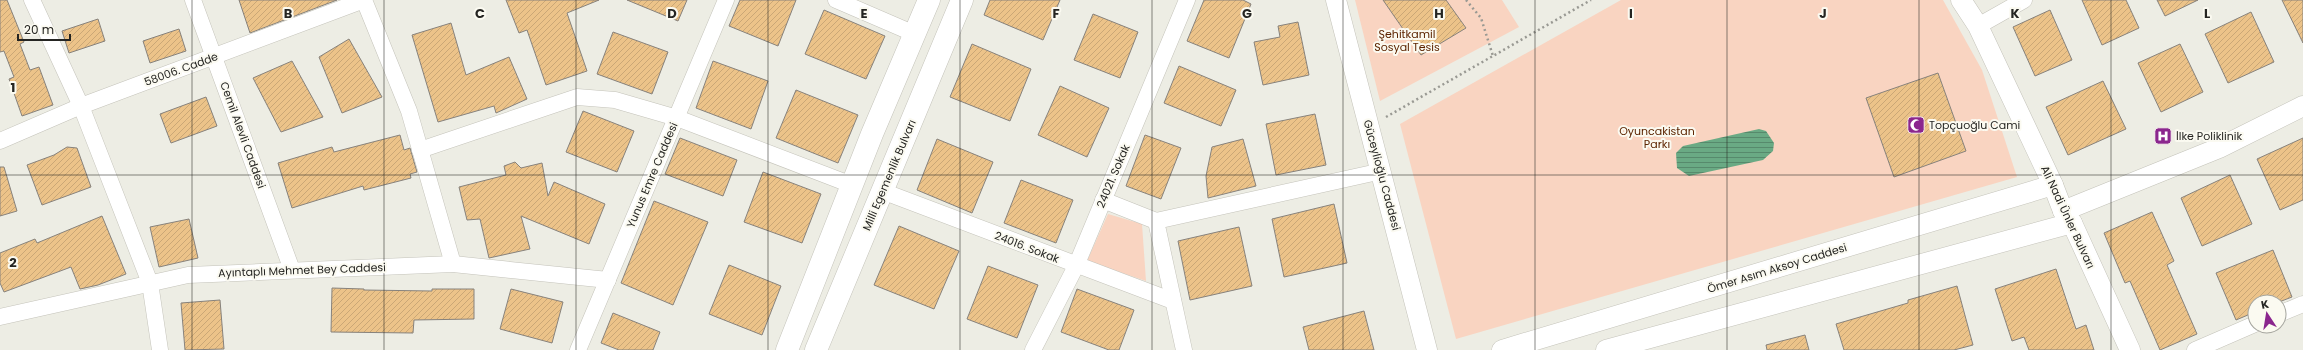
<svg xmlns="http://www.w3.org/2000/svg" width="2303" height="350" font-family="Poppins,sans-serif">
<style>
.green{fill:#f9d4c1}
.water{fill:url(#water-rules)}
.building{fill:url(#building-hatch);stroke:#87827c}
.lines{fill:none;stroke-linecap:round;stroke-linejoin:round}
.minor-casing{stroke:#c4c3ba;stroke-width:17}
.tertiary-casing{stroke:#c4c3ba;stroke-width:21}
.secondary-casing{stroke:#c4c3ba;stroke-width:23}
.path{stroke:#999993;stroke-width:2.5;stroke-dasharray:2 3;stroke-linecap:butt}
.minor{stroke:#fff;stroke-width:16}
.tertiary{stroke:#fff;stroke-width:20}
.secondary{stroke:#fff;stroke-width:22}
.grid{fill:none;stroke:#252522;stroke-width:1;stroke-opacity:0.55}
.labels{text-anchor:middle;stroke-width:4;stroke-linejoin:round;paint-order:stroke}
.park-label{font-size:11px;fill:#5c2400;stroke:#fbfaf1}
.street-label{font-size:11px;fill:#252522;stroke:#fbfaf1}
.poi-label{font-size:11px;fill:#252522;stroke:#fbfaf1;text-anchor:start}
.grid-label{font-size:13px;text-anchor:middle;font-weight:bold;fill:#252522;stroke:#fbfaf1;stroke-width:4;stroke-linejoin:round;paint-order:stroke}
</style>
<defs>
<pattern id="water-rules" width="6" height="5" patternUnits="userSpaceOnUse"><rect width="6" height="5" fill="#6aaa84"/><path d="M0 2.5h6" fill="none" stroke="#578a6c"/></pattern>
<pattern id="building-hatch" width="6" height="6" patternUnits="userSpaceOnUse"><rect width="6" height="6" fill="#ecc389"/><path d="M-1 1l2-2M0 6l6-6M5 7l2-2" fill="none" stroke="#caa776"/></pattern>
</defs>
<rect width="100%" height="100%" fill="#edede4"/>
<g class="green">
<path d="M1355,0H1502L1519,27L1380,101Z"/>
<path d="M1621,0H1943L1982,70L2017,177L1456,339L1400,124Z"/>
<path d="M1108,214L1142,224L1146,281L1087,261Z"/>
</g>
<path class="water" d="M1759,129L1766,131L1774,143L1773,151L1763,160L1689,176L1677,168L1676,153L1683,146Z"/>
<g class="building">
<path d="M0,0H7L24,42L20,44L30,70L39,67L53,105L22,116L9,79L14,77L4,51L0,52Z"/>
<path d="M239,0H337L250,33Z"/>
<path d="M506,0H599L567,13L587,71L546,85L527,30L519,33Z"/>
<path d="M627,0H687L678,21Z"/>
<path d="M740,0H796L778,46L729,26Z"/>
<path d="M990,0H1060L1043,40L984,15Z"/>
<path d="M1204,0H1243L1251,4L1229,58L1187,41Z"/>
<path d="M1383,0H1446L1466,28L1421,55Z"/>
<path d="M2082,0H2126L2139,28L2102,45Z"/>
<path d="M2157,0H2198L2165,16Z"/>
<path d="M2282,0H2303V43Z"/>
<path d="M824,10L885,36L866,79L805,54Z"/>
<path d="M2050,10L2072,60L2035,76L2013,27Z"/>
<path d="M2251,12L2274,62L2228,83L2205,34Z"/>
<path d="M1093,14L1138,32L1120,78L1074,60Z"/>
<path d="M98,19L105,41L69,53L62,31Z"/>
<path d="M1298,22L1309,75L1263,85L1254,42L1280,37L1278,26Z"/>
<path d="M451,23L466,75L509,57L527,99L496,113L494,106L438,122L412,35Z"/>
<path d="M179,29L186,51L150,63L143,41Z"/>
<path d="M613,32L668,52L652,94L597,74Z"/>
<path d="M349,39L382,97L342,113L319,57Z"/>
<path d="M972,44L1031,69L1010,121L950,97Z"/>
<path d="M2180,44L2203,92L2161,112L2138,63Z"/>
<path d="M292,61L323,117L281,132L253,78Z"/>
<path d="M713,61L768,81L751,129L696,108Z"/>
<path d="M1179,66L1236,90L1221,126L1164,103Z"/>
<path d="M1938,73L1966,151L1894,177L1866,98Z"/>
<path d="M2103,81L2126,129L2068,155L2046,107Z"/>
<path d="M1060,86L1109,108L1087,157L1038,135Z"/>
<path d="M796,90L858,115L838,163L776,138Z"/>
<path d="M206,97L217,126L171,143L160,114Z"/>
<path d="M583,111L634,131L617,172L566,152Z"/>
<path d="M1315,114L1326,165L1276,175L1266,124Z"/>
<path d="M400,135L404,150L410,148L417,172L410,174L411,178L364,190L363,186L292,208L278,163L332,147L334,152Z"/>
<path d="M1145,135L1181,148L1161,199L1126,186Z"/>
<path d="M680,138L737,160L723,196L665,174Z"/>
<path d="M2303,138V200L2280,210L2257,159Z"/>
<path d="M937,139L993,162L972,213L917,190Z"/>
<path d="M1243,139L1256,186L1208,198L1206,176L1212,147Z"/>
<path d="M67,147L77,148L91,187L42,205L27,165L54,155Z"/>
<path d="M515,162L521,168L542,163L548,196L554,182L605,204L589,244L521,216L530,249L489,258L480,219L467,220L459,187L506,175L504,166Z"/>
<path d="M0,167H4L17,211L0,216Z"/>
<path d="M763,172L821,194L802,243L744,222Z"/>
<path d="M2230,175L2252,224L2202,246L2181,198Z"/>
<path d="M1021,180L1073,200L1056,243L1004,223Z"/>
<path d="M654,201L708,222L673,305L621,283Z"/>
<path d="M1334,204L1347,263L1284,277L1272,219Z"/>
<path d="M2152,212L2174,261L2167,265L2197,334L2160,350L2130,281L2125,283L2104,233Z"/>
<path d="M102,216L126,274L98,285L80,289L71,267L4,292L0,283V253L35,239L37,243Z"/>
<path d="M189,219L198,258L159,267L150,227Z"/>
<path d="M899,226L959,251L934,309L874,285Z"/>
<path d="M1239,227L1252,286L1190,300L1178,241Z"/>
<path d="M2273,250L2292,297L2279,302H2255V312L2236,320L2216,273Z"/>
<path d="M729,265L781,286L762,335L709,314Z"/>
<path d="M988,266L1038,285L1017,338L967,319Z"/>
<path d="M2056,269L2076,329L2086,325L2094,350H2029L2024,337L2012,341L1995,289Z"/>
<path d="M1957,286L1973,345L1954,350H1844L1836,324L1908,303V300Z"/>
<path d="M332,288L364,289V290L432,291V289H474V319L414,320L413,333L331,332Z"/>
<path d="M511,289L563,302L552,343L500,329Z"/>
<path d="M1077,289L1134,310L1119,350H1109L1061,332Z"/>
<path d="M220,300L224,349L185,350L181,303Z"/>
<path d="M1364,311L1374,350H1309L1303,327Z"/>
<path d="M613,313L660,332L653,350H619L601,343Z"/>
<path d="M1805,335L1809,350H1767L1766,345Z"/>
</g>
<g class="lines">
<defs>
<g id="minor">
<path d="M32,0L81,106L150,283L160,350"/>
<path d="M193,0L292,270"/>
<path d="M364,0L409,111L453,264"/>
<path d="M836,0L915,34"/>
<path d="M1978,26L2024,0"/>
<path d="M0,141L81,106L364,0"/>
<path d="M420,150L577,97L615,100L677,118L852,185"/>
<path d="M882,191L1173,301"/>
<path d="M1103,200L1156,221"/>
<path d="M2279,314L2303,304"/>
<path d="M0,317L188,275L453,264L608,280"/>
<path d="M578,350L726,0"/>
<path d="M1033,350L1076,266L1187,0"/>
<path d="M1184,350L1156,221L1382,171"/>
<path d="M2195,350L2255,324"/>
</g>
<g id="tertiary">
<path d="M1336,0L1427,350"/>
<path d="M1961,0L1978,26L2053,185L2063,211L2072,223L2130,350"/>
<path d="M2063,211L2219,148L2303,106"/>
<path d="M1502,350L2053,185"/>
<path d="M1606,350L2072,223"/>
</g>
<g id="secondary">
<path d="M787,350L872,134L929,0"/>
<path d="M816,350L962,0"/>
</g>
</defs>
<use href="#minor" class="minor-casing"/>
<use href="#tertiary" class="tertiary-casing"/>
<use href="#secondary" class="secondary-casing"/>
<g class="path">
<path d="M1466,0L1481,18L1493,56"/>
<path d="M1386,117L1591,0"/>
</g>
<use href="#minor" class="minor"/>
<use href="#tertiary" class="tertiary"/>
<use href="#secondary" class="secondary"/>
</g>
<path class="grid" d="M192,0V350M384,0V350M576,0V350M768,0V350M960,0V350M1152,0V350M1343,0V350M1535,0V350M1727,0V350M1919,0V350M2111,0V350M0,175H2303"/>
<defs>
<symbol id="mosque-square" viewBox="-11 -11 22 22"><rect x="-9" y="-9" width="18" height="18" rx="4" fill="#8b268e" stroke="#fbfaf1"/><path d="M3.5-4.9A6 6 0 1 0 3.5 4.9A5 5 0 1 1 3.5-4.9Z" fill="#fff"/></symbol>
<symbol id="hospital-square" viewBox="-11 -11 22 22"><rect x="-9" y="-9" width="18" height="18" rx="4" fill="#8b268e" stroke="#fbfaf1"/><path d="M-5-5h3v3.5h4V-5h3V5h-3V1.5h-4V5h-3Z" fill="#fff"/></symbol>
</defs>
<g fill-rule="evenodd">
<use href="#mosque-square" x="1906" y="115" width="20" height="20"/>
<use href="#hospital-square" x="2153" y="126" width="20" height="20"/>
</g>
<g class="labels">
<g class="park-label">
<text x="1407" y="38">Şehitkamil<tspan x="1407" dy="13">Sosyal Tesis</tspan></text>
<text x="1657" y="135">Oyuncakistan<tspan x="1657" dy="13">Parkı</tspan></text>
</g>
<g class="street-label">
<text transform="translate(181 69) rotate(-20)" y="4">58006. Cadde</text>
<text transform="translate(243 135) rotate(70)" y="4">Cemil Alevli Caddesi</text>
<text transform="translate(652 175) rotate(-67)" y="4">Yunus Emre Caddesi</text>
<text transform="translate(889 175) rotate(-67)" y="4">Milli Egemenlik Bulvarı</text>
<text transform="translate(1382 175) rotate(75)" y="4">Güceylioğlu Caddesi</text>
<text transform="translate(1113 176) rotate(-67)" y="4">24021. Sokak</text>
<text transform="translate(2068 217) rotate(65)" y="4">Ali Nadi Ünler Bulvarı</text>
<text transform="translate(1027 247) rotate(21)" y="4">24016. Sokak</text>
<text transform="translate(1777 268) rotate(-17)" y="4">Ömer Asım Aksoy Caddesi</text>
<text transform="translate(302 270) rotate(-2)" y="4">Ayıntaplı Mehmet Bey Caddesi</text>
</g>
<g class="poi-label">
<text x="1929" y="129">Topçuoğlu Cami</text>
<text x="2176" y="140">İlke Poliklinik</text>
</g>
</g>
<g class="grid-label">
<text x="288" y="18">B</text>
<text x="480" y="18">C</text>
<text x="672" y="18">D</text>
<text x="864" y="18">E</text>
<text x="1056" y="18">F</text>
<text x="1247" y="18">G</text>
<text x="1439" y="18">H</text>
<text x="1631" y="18">I</text>
<text x="1823" y="18">J</text>
<text x="2015" y="18">K</text>
<text x="2207" y="18">L</text>
<text x="13" y="92">1</text>
<text x="13" y="267">2</text>
</g>
<g transform="translate(2267 314) rotate(348)"><circle r="19" fill="#fbfaf1" stroke="#a5a59e"/>
<path d="M0-3L7 15L0 10L-7 15Z" fill="#8b268e"/>
<text y="-6" font-size="11" font-weight="bold" text-anchor="middle" fill="#252522">K</text>
</g>
<path d="M18 34v6h52v-6" fill="none" stroke="#252522" stroke-width="2"/>
<text x="24" y="34" font-size="12" fill="#252522" stroke="#fbfaf1" stroke-width="3" paint-order="stroke">20 m</text>
</svg>
